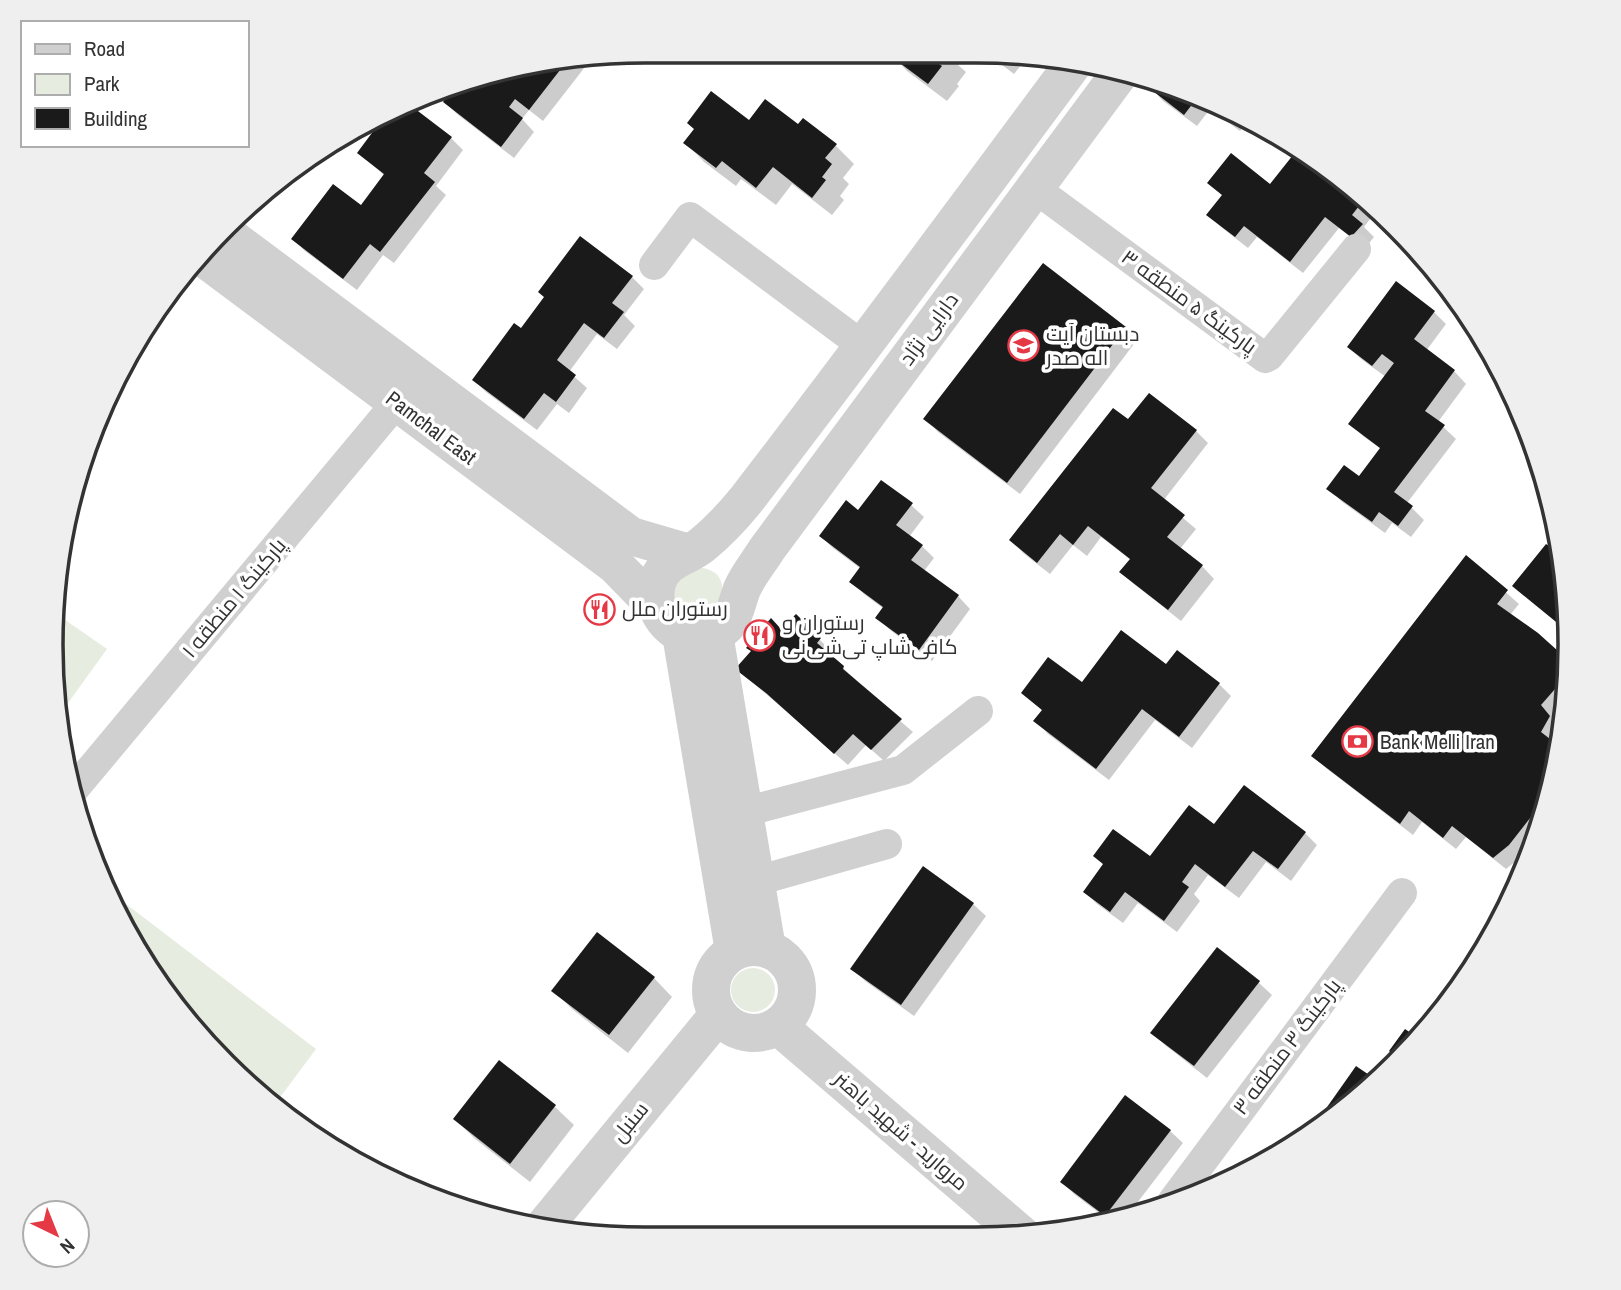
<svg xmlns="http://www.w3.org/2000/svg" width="1621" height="1290" font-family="'Archivo Narrow',Cairo,sans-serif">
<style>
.green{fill:#e6ecdf}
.shadow{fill:#0003}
.building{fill:#1a1a1a}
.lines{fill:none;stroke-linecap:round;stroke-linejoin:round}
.minor{stroke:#d0d0d0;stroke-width:30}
.tertiary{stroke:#d0d0d0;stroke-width:38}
.labels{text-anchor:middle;stroke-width:7;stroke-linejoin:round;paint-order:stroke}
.street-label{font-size:21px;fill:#333;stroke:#fff}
.poi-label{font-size:21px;fill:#333;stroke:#fff;text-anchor:start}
.rim{fill:none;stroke:#333;stroke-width:3.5}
</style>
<rect width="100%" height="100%" fill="#fff"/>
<g class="green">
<path d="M697,567C723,570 724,583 722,606L702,621L678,614C668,580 667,585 697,567Z"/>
<path d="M55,613L107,649L60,714L51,645Z"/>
<path d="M109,891L316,1049L275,1104L198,1037L130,942Z"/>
<circle cx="753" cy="990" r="22"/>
</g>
<g class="shadow">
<path d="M889,52H969L958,65L966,72L957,84L959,86L947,101L907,71Z"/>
<path d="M985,52H1014L1029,55L1014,74Z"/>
<path d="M592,58L543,121L529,110L522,119L534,132L514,158L457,114L445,102L458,85L492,71Z"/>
<path d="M1167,82L1249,119L1240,131L1210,109L1197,126L1163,101L1151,88Z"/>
<path d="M408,105L451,138L463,150L436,186L446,195L394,263L383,255L357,290L305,251L293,239L361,208L385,176L359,153L389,113Z"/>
<path d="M749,122L798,127L835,145L854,164L843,178L849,184L840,196L844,200L832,215L792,184L776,205L741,179L736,186L704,162L686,143Z"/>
<path d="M1334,174L1368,198L1377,210L1364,227L1374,237L1365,248L1339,228L1303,273L1257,237L1248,248L1221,227L1208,214L1223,196L1210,183L1270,187L1330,179Z"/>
<path d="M632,277L644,289L624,315L635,326L617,349L597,334L569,372L587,388L569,413L557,404L537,430L486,392L474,380L521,331Z"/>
<path d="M1434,312L1446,324L1426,351L1454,371L1466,384L1438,422L1456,439L1407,503L1424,520L1411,537L1392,523L1385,533L1341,501L1329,488L1359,478L1381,449L1363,436L1351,424L1386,377L1361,359L1349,347Z"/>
<path d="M1125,328L1137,340L1020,494L938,432L926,419Z"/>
<path d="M1128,422L1196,431L1208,443L1163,501L1196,529L1180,549L1202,566L1214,579L1181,621L1134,584L1121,572L1131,560L1101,537L1087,556L1073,545L1050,574L1023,553L1011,540Z"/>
<path d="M911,505L924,517L909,537L922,546L934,558L924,571L958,596L970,609L932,661L890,630L878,618L884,609L864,594L852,581L861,569L833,548L821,536L859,512Z"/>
<path d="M1561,549L1565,568L1567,631L1527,598L1514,586L1557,554Z"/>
<path d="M1466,557L1519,604L1510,615L1537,634L1568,663L1569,684L1566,703L1552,719L1561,730L1553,744L1550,799L1535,840L1521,857L1506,869L1466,837L1456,849L1422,822L1413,835L1326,768L1313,756Z"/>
<path d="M796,616L832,652L829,655L856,680L855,682L913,732L884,761L866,745L848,765L737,669L782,631Z"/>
<path d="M1166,667L1219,684L1231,696L1192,748L1155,720L1109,780L1048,734L1036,721L1043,711L1023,693L1082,684Z"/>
<path d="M1215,827L1305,833L1317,845L1291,881L1266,862L1239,898L1208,875L1194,894L1200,901L1177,932L1138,903L1123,923L1097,904L1085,892L1105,866L1095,856L1150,859Z"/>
<path d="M973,904L986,916L914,1016L865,981L853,969Z"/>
<path d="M1217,950L1259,983L1272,995L1207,1078L1165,1045L1152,1032Z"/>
<path d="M654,978L672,997L628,1053L572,1009L554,991Z"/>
<path d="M499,1063L555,1107L574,1125L530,1182L474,1138L455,1119Z"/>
<path d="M1170,1131L1183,1143L1124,1220L1111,1222L1074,1194L1062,1182Z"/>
</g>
<g class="building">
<path d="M885,52H948L939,64L942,66L928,84Z"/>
<path d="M567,61L529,110L515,99L509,107L523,118L501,147L443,102L454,86L492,71Z"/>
<path d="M1155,80L1167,82L1233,112L1227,120L1197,98L1184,115L1149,88Z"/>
<path d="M711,91L749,120L765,99L798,124L803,118L837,144L825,158L832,164L822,177L826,180L812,198L773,167L756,188L722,161L716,168L683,143L694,129L687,123Z"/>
<path d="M410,105L452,137L424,173L435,182L380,252L370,244L343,279L291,239L333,184L361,205L384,174L357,153L386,114Z"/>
<path d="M1297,150L1330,176L1333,173L1366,197L1352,215L1363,224L1351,237L1325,217L1290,262L1244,226L1235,237L1206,215L1222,195L1207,183L1231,153L1270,184Z"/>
<path d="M580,236L633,276L612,303L624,312L604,338L584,323L557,360L576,375L556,402L544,393L524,419L472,380L514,323L521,328L544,297L538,292Z"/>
<path d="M1043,263L1126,327L1007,483L923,419Z"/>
<path d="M1396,281L1435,311L1414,339L1455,370L1425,411L1445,425L1394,492L1413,506L1398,526L1379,512L1372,522L1326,489L1344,465L1359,476L1380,448L1348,424L1394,363L1382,354L1372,366L1347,347Z"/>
<path d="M1149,393L1197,430L1151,488L1185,515L1167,537L1203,565L1168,610L1119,572L1130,559L1088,526L1073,545L1060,534L1037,563L1009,540L1113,408L1128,419Z"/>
<path d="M881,480L913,503L896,525L923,545L911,560L959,595L919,650L875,618L883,607L849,582L860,567L819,536L846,500L858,510Z"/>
<path d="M1546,544L1556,551L1560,547L1565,568L1566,630L1512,586Z"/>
<path d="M1466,555L1508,590L1497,604L1538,633L1568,660L1569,673L1541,705L1550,716L1541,732L1559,746L1550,799L1545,812L1538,808L1509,845L1493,858L1452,826L1443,838L1409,811L1400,824L1311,756Z"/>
<path d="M796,614L821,638L817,643L844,666L843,669L902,719L871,750L853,734L834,754L766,693L735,669L751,651L746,648L771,618L781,629Z"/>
<path d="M1121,630L1166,664L1177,650L1220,683L1179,737L1142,709L1096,769L1033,721L1042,710L1021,693L1048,657L1082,682Z"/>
<path d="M1244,785L1306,832L1278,869L1253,851L1225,887L1195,864L1182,882L1189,887L1164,921L1125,892L1110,912L1083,892L1103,864L1093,856L1113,829L1150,856L1189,805L1214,824Z"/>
<path d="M923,866L974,903L901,1005L850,969Z"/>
<path d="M597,932L655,977L609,1035L551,991Z"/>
<path d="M1217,947L1260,981L1194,1066L1150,1033Z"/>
<path d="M1405,1029L1418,1038L1399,1059L1389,1051Z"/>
<path d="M499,1060L556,1105L510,1164L453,1119Z"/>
<path d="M1356,1066L1378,1081L1368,1092L1333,1116L1325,1110Z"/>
<path d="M1125,1095L1171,1130L1105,1216L1060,1182Z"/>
</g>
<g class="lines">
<g class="minor">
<path d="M1033,187L1265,358L1269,356L1356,249"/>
<path d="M654,265L690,217L863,346"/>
<path d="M70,794L397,402"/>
<path d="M744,812L903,770L978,711"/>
<path d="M756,881L887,844"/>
<path d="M1172,1202L1402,893"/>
</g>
<g class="tertiary">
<path d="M1073,64C965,210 857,356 746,500C733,516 718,532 702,545C686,558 666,559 658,580C646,612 678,647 711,635C735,626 734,610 742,589C748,575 759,562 767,549L1120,73"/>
<path d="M221,230L631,536L689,553"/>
<path d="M201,256L615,565L656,607"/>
<path d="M681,634L734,951"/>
<path d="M714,634L767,949"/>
<circle cx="754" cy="990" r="43"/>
<path d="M778,1026L1024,1237"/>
<path d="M542,1229L718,1015"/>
</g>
</g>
<defs>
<symbol id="school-ring" viewBox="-11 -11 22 22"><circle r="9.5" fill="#fff" stroke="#e63946" stroke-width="1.5"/><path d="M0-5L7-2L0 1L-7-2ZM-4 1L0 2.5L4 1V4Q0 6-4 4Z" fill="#e63946"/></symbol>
<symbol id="restaurant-ring" viewBox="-11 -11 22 22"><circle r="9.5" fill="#fff" stroke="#e63946" stroke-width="1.5"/><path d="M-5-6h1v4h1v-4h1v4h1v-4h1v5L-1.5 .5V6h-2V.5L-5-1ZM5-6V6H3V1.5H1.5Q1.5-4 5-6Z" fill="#e63946"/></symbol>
<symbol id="bank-ring" viewBox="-11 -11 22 22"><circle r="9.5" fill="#fff" stroke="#e63946" stroke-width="1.5"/><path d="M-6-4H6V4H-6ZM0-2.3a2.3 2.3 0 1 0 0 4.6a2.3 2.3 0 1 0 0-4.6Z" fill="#e63946"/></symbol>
</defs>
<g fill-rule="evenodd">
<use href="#school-ring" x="1006" y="328" width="35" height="35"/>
<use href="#restaurant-ring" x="582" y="592" width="35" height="35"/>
<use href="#restaurant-ring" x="742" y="618" width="35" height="35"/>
<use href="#bank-ring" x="1340" y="724" width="35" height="35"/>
</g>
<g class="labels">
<g class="street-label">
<text transform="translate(1189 302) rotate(36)" y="7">پارکینگ ۵ منطقه ۳</text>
<text transform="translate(929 329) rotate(-54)" y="7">دارایی نژاد</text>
<text transform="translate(431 428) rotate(37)" y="7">Pamchal East</text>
<text transform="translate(234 598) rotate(-50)" y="7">پارکینگ ۱ منطقه ۱</text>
<text transform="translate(1287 1047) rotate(-53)" y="7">پارکینگ ۳ منطقه ۳</text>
<text transform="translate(630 1122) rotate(-51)" y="7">سنبل</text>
<text transform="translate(901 1131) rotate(41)" y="7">مروارید - شهید باهنر</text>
</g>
<g class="poi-label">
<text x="1046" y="341">دبستان آیت<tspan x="1046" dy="24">اله صدر</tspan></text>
<text x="622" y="616">رستوران ملل</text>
<text x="782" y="630">رستوران و<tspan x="782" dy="24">کافی‌شاپ تی‌شی‌نی</tspan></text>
<text x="1380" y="749">Bank Melli Iran</text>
</g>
</g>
<path d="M0 0H1621V1290H0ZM645 63H976A582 582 0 0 1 1558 645V645A582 582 0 0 1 976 1227H645A582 582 0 0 1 63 645V645A582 582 0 0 1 645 63Z" fill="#efefef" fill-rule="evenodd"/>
<path class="rim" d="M645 63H976A582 582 0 0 1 1558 645V645A582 582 0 0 1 976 1227H645A582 582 0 0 1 63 645V645A582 582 0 0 1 645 63Z"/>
<rect x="21" y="21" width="228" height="126" fill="#ffffff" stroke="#adadad" stroke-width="2"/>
<rect x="35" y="44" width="35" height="10" fill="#d0d0d0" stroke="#adadad" stroke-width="2"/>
<text x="84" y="56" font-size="21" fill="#333333">Road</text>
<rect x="35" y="74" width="35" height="21" fill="#e6ecdf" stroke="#adadad" stroke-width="2"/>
<text x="84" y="91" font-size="21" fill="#333333">Park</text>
<rect x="35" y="108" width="35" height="21" fill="#1a1a1a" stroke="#adadad" stroke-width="2"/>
<text x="84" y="126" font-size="21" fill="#333333">Building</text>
<g transform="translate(56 1234) rotate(137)"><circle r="33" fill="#ffffff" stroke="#adadad" stroke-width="2"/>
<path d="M0-5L12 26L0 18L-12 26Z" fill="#e63946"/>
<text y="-10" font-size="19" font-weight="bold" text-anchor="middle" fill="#333333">N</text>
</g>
</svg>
